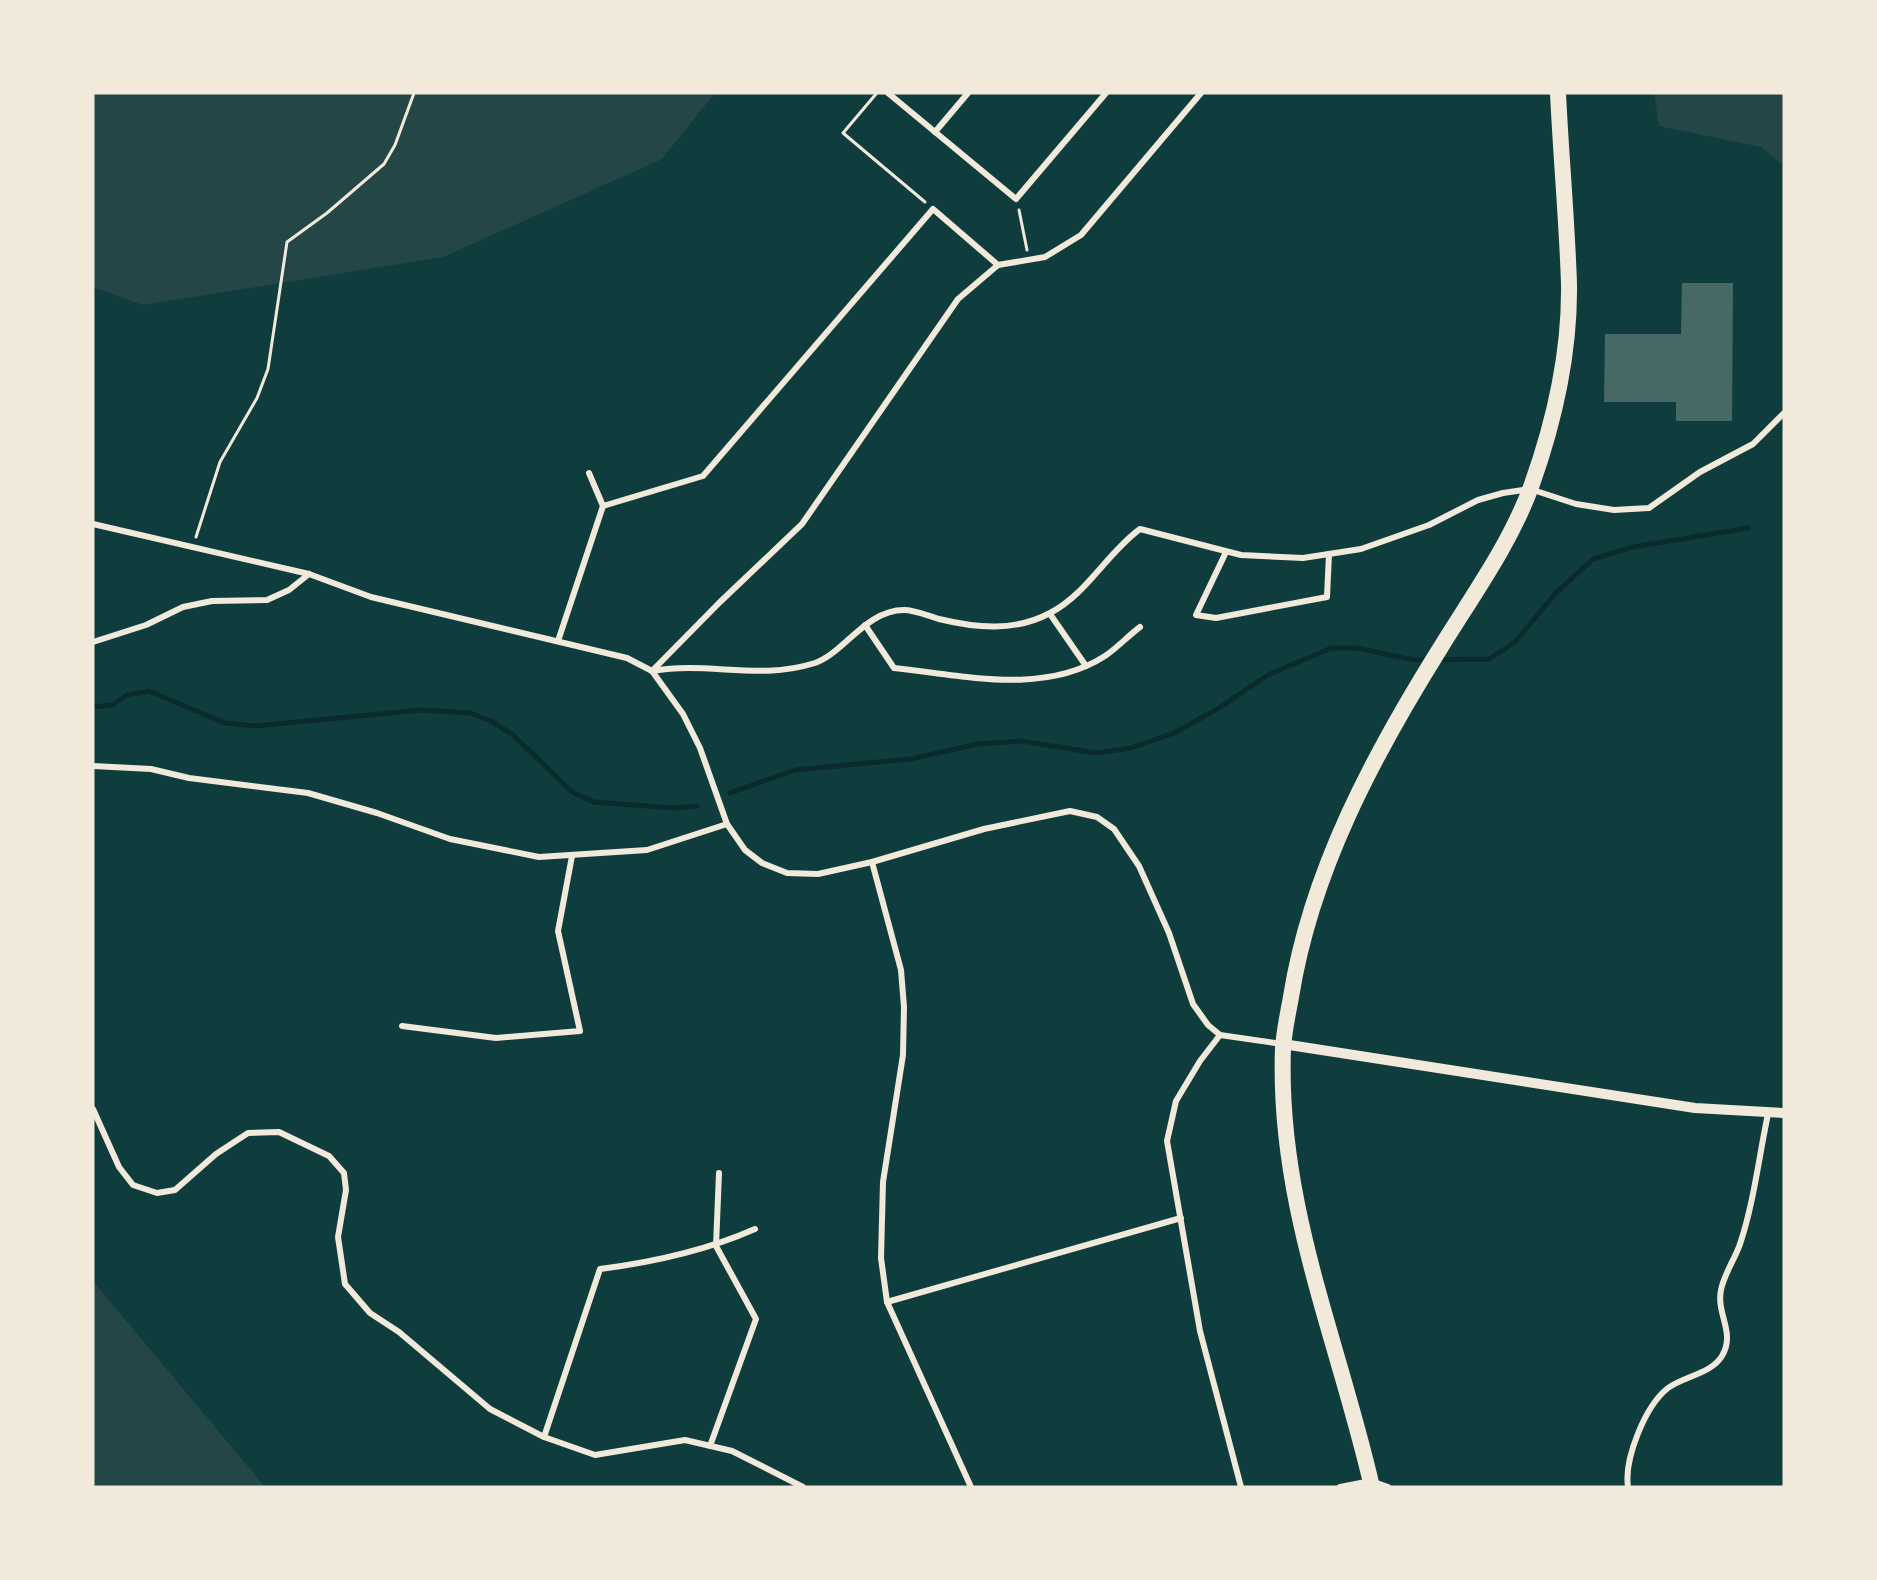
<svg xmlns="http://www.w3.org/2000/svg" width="1877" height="1580" font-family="Inter,sans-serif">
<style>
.green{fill:#244646}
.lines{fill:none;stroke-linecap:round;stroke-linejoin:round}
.stream{stroke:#0a2a2b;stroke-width:5}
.building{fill:#486865}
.path{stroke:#f1e9da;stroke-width:3}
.minor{stroke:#f1e9da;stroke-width:6}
.tertiary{stroke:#f1e9da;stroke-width:10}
.trunk{stroke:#f1e9da;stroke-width:16}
</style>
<rect width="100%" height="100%" fill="#0f3d3e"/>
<g class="green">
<path d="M93,93H715L662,159L443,257L143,305L93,287Z"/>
<path d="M1654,93H1784V166L1761,147L1659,126Z"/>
<path d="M93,1281L265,1487H93Z"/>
</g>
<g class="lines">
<g class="stream">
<path d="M93,707L112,705L127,695L149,691L225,723L255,726L421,710L470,713L491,721L512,734L572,792L594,802L673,808L697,806"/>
<path d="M730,793L795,770L910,759L978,744L1021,741L1096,753L1131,748L1174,733L1216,710L1268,675L1331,648H1356L1415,660L1489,659L1515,642L1555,594L1593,559L1633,547L1748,528"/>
</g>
</g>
<path class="building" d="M1682,283H1733L1732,421H1676V402H1604L1605,334H1681Z"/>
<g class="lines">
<g class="path">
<path d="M876,94L843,133L925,202"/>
<path d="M1019,210L1027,250"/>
<path d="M196,537L220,462L257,398L268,369L287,242L327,213L384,164L395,145L414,93"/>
</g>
<g class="minor">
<path d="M888,93L1016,199L1106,93"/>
<path d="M935,132L968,93"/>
<path d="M603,506L703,476L933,209L998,265"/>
<path d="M93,524L309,574L371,597L627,658L652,671L683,714L700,748L727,824L745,850L762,863L787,873L818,874L872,862L984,829L1070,811L1097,817L1114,829L1139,866L1169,933L1193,1004L1208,1025L1220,1035L1282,1044"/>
<path d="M1226,552L1196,615L1216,618L1327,597L1329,554"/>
<path d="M1050,614L1086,666"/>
<path d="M865,625L894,668C962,675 1043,696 1105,656C1117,648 1128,636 1140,627"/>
<path d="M558,641L603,506L589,473"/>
<path d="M93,642L146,625L183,607L212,601L267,600L289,590L309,574"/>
<path d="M652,671C709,661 758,681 815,663C844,653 866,610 904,610C915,610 928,616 939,619C976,628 1015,632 1050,613C1087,594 1107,553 1140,529L1241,555L1303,558L1361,549L1429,525L1478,500L1503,493L1530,489L1576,504L1614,510L1649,508L1700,472L1753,444L1784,413"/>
<path d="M652,671L719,603L802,524L958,299L998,265L1045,257L1081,235L1201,93"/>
<path d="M93,766L151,769L189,778L308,793L377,813L450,839L539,857L647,850L727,824"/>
<path d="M872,862L901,970L904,1007L903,1055L883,1182L881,1258L887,1302L971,1487"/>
<path d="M402,1026L496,1038L580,1031L558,931L572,856"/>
<path d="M1220,1035L1200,1061L1176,1101L1167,1141L1200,1331L1241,1487"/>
<path d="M93,1109L119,1167L133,1185L157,1193L175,1190L216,1154L248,1133L279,1132L329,1156L344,1173L346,1190L338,1237L345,1284L370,1313L399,1332L490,1409L544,1437L595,1455L685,1440L732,1451L803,1487"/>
<path d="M887,1302L1181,1218"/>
<path d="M544,1437L600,1269C655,1262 705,1251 755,1229"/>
<path d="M710,1446L756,1319L716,1246L719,1173"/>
<path d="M1340,1487L1371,1481L1388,1487"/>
<path d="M1628,1487C1624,1459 1645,1406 1668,1388C1684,1376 1711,1374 1722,1356C1736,1333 1716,1314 1721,1290C1724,1274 1735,1259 1740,1244C1754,1202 1759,1156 1768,1114"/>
</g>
<path class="tertiary" d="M1283,1044L1695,1108L1784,1113"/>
<path class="trunk" d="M1372,1487C1338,1339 1277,1204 1283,1048C1284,1031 1288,1014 1291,997C1311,871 1374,754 1441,647C1473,595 1510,544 1531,487C1554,423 1570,352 1569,284C1567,221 1561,157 1558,93"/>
</g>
<rect width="1877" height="1580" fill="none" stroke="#f1e9da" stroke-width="189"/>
</svg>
